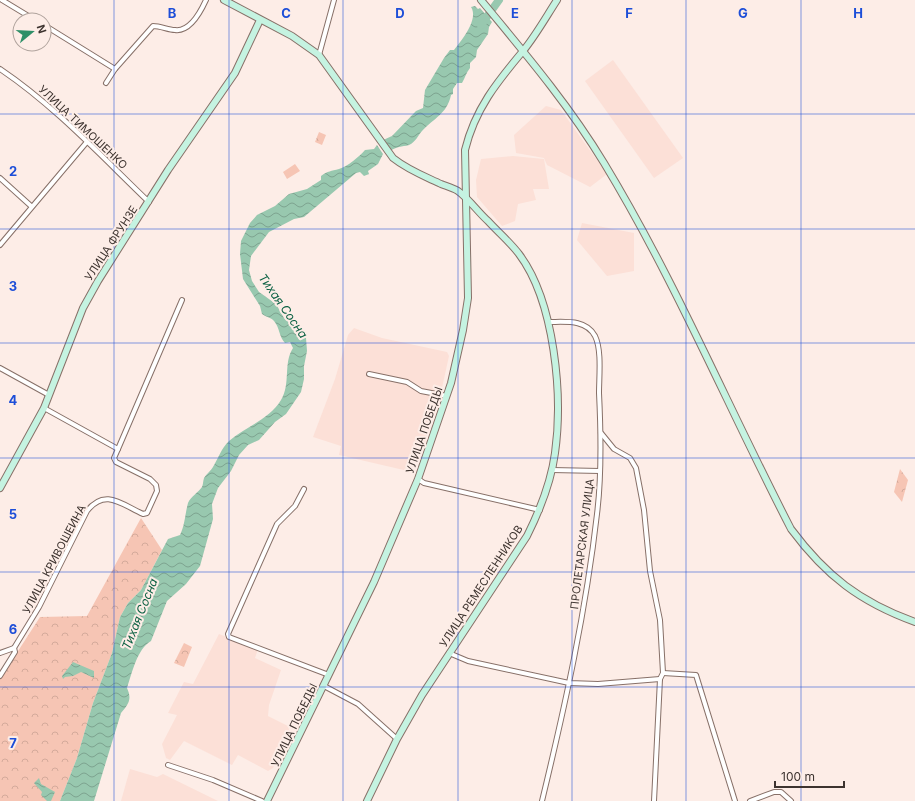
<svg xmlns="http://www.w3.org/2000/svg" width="915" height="801" font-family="Inter,sans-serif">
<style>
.built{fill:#fce0d7}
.forest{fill:url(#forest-crowns)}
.pitch{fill:#f6c5b4}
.water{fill:url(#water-waves)}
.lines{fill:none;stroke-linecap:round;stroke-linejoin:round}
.river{stroke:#98c8af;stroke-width:8}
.street-casing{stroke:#877068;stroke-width:6}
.secondary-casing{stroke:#877068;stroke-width:8}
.street{stroke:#fff;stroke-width:4}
.secondary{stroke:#c5f3e1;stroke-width:6}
.grid{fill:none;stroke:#1d4ed8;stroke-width:1;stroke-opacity:0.55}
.labels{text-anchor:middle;stroke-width:4;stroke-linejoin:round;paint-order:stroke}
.street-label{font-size:11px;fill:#3d332f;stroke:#fdede7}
.water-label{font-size:12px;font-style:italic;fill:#0d6244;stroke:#fdede7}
.grid-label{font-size:13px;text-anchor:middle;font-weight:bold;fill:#1d4ed8;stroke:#fdede7;stroke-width:4;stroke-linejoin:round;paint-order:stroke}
</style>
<defs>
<pattern id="forest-crowns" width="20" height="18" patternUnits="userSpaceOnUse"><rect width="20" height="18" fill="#f6c5b4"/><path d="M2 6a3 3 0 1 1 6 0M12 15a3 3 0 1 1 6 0" fill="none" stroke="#d4aa9b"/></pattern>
<pattern id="water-waves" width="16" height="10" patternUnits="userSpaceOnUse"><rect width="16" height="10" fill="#98c8af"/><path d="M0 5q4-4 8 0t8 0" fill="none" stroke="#7da38f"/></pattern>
</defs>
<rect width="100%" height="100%" fill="#fdede7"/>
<g class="built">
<path d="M613,60L683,158L654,178L585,81Z"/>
<path d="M546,106L561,110L607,174L590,187L547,165L544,158L516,153L514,135Z"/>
<path d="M513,156L544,159L549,189H533L536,200L518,204L515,221L502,226L477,197L476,180L481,159Z"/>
<path d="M582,223L634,233V271L607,276L577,240Z"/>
<path d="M354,328L382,338L447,352L449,356L442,388L425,442L413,469L408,471L339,455L341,446L313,437L335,379L348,335Z"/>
<path d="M219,634L258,649L255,658L281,670L269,705L268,716L288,726L290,733L273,768L268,771L238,755L232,765L184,741L170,760L166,758L162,744L177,715L168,713L184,682L193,684Z"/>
<path d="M130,769L157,777L163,774L218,801H121Z"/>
</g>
<g class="forest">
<path d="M319,132L326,135L322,145L315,142Z"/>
<path d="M900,469L908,480L902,502L894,492Z"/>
<path d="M141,518L162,550L141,590L128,603L120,617L112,653L93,703L77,758L60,801H0V679L40,617L87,616Z"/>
<path d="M184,643L192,647L184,667L174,663Z"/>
</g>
<path class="pitch" d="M295,164L300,171L287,179L283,172Z"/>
<g class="water">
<path d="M475,6L478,9L480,8L492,22L489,27L488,34L477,50L476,57L470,63V68C466,73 465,78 462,83H457L453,89V94L451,95C447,114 434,118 422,131C418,135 416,142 409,145C402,147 396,146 389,152L381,141L392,136L416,111L423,108L425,90L444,58L450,50H454C462,40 479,19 471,7Z"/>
<path d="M377,145L383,154L378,164L368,171L369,174L364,176L360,172L356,173L304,217L294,219L269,232L251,256L249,270L252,281L259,292L276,304L284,318L306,338L307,351L304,366V379L301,392L286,414L275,422L259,440L248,445L239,455L231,471L218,488L212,504L213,519L200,566L186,584L167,601L151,641C137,649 132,673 127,688C132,699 129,704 121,713L94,801H60L77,758L93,703L112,653L120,617L128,603L141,590L168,539L180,535C185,525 185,514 188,503C191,496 198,493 202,487C203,485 203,481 204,478C206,474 211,471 213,467C219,457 221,449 229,441C246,426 269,420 281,400C291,384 283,363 293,348L290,342L285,343C279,337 280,328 274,321C272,318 266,317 262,314L260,306L243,279L240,254L241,241L250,223L257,215L275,206L289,194L307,189L321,180V176C328,171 331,171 339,169C347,167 360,156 365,150L374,149Z"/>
<path d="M73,662L94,671V678L81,672L73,676L65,677L63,679L62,676Z"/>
<path d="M39,778L41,784L55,792L51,801H47L41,795L42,792L34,783Z"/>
</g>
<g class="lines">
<path class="river" d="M481,25L499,0"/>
<defs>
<g id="street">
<path d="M2,0L35,20"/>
<path d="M44,25L115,69L153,26C161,26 168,30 175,30C190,32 201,11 206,0"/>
<path d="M319,55L334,0"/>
<path d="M0,69C55,106 101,156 149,202"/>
<path d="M106,83L115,69"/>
<path d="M0,178L31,206"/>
<path d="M0,245L86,143"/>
<path d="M0,368L49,395"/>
<path d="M369,374L407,382L421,391L447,396"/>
<path d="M601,433L614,449L630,458L636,468L644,510L650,571L660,620L663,673L660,679L654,801"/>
<path d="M118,449L182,300"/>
<path d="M552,470L600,471"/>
<path d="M418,479L424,483L540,510"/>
<path d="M304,489L295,506L277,524L228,634L229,637L329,675"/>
<path d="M14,648L39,607L87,511C105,488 121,504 143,514L147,513L157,491L156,485L150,479L116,462L114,458L118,449L44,408"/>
<path d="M0,653L14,648L15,652L0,676"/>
<path d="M449,653L468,661L569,683L598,684L660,679"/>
<path d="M663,673L696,675L735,801"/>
<path d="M324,686L358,704L397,739"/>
<path d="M168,765L213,780L262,801"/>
<path d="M542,801C565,706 586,611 597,514C602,474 601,433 599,393C599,377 602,350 595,336C586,319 565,322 549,322"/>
<path d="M750,801L774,792H781L791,801"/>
</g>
<g id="secondary">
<path d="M224,0L292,36L319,55L393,158C408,170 424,176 441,184C446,186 453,188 458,191C469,199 478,212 488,221C498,232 510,242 519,254C555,302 563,396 555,453C551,483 540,510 527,536L422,695L397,739L367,801"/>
<path d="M481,0C524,52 569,105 604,163C675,280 728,407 791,529C826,576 860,602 915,622"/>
<path d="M0,488L44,408L83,308L98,281L168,170L235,73L260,20"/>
<path d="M267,801L374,582L418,479L451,383L463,330L468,298L465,150C475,109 497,82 523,51C536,35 546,17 557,0"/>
</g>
</defs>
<use href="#street" class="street-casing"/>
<use href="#secondary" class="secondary-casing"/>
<use href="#street" class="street"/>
<use href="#secondary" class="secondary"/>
</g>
<path class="grid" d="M114,0V801M229,0V801M343,0V801M458,0V801M572,0V801M686,0V801M801,0V801M0,114H915M0,229H915M0,343H915M0,458H915M0,572H915M0,687H915"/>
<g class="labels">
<g class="street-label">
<text transform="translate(83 127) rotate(43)" y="4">УЛИЦА ТИМОШЕНКО</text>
<text transform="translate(111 243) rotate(-57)" y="4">УЛИЦА ФРУНЗЕ</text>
<text transform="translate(424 430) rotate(-71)" y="4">УЛИЦА ПОБЕДЫ</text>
<text transform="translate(582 544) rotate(-83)" y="4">ПРОЛЕТАРСКАЯ УЛИЦА</text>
<text transform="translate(54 559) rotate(-62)" y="4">УЛИЦА КРИВОШЕИНА</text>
<text transform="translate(481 586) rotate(-57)" y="4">УЛИЦА РЕМЕСЛЕННИКОВ</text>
<text transform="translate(294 725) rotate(-64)" y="4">УЛИЦА ПОБЕДЫ</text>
</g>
<g class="water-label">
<text transform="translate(283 306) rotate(55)" y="4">Тихая Сосна</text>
<text transform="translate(140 614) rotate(-68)" y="4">Тихая Сосна</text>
</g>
</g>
<g class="grid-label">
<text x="172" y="18">B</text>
<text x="286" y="18">C</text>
<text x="400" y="18">D</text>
<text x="515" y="18">E</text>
<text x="629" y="18">F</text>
<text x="743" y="18">G</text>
<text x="858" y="18">H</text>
<text x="13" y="176">2</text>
<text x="13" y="291">3</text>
<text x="13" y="405">4</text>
<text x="13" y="519">5</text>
<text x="13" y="634">6</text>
<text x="13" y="748">7</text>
</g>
<g transform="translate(32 32) rotate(72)"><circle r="19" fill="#fdede7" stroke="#b0a39d"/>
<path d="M0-3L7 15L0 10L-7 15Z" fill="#2f8f68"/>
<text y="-6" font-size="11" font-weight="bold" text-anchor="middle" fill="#3d332f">N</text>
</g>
<path d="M775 781v6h69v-6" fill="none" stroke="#3d332f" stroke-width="2"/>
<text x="781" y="781" font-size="12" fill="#3d332f" stroke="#fdede7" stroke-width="3" paint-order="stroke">100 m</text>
</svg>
